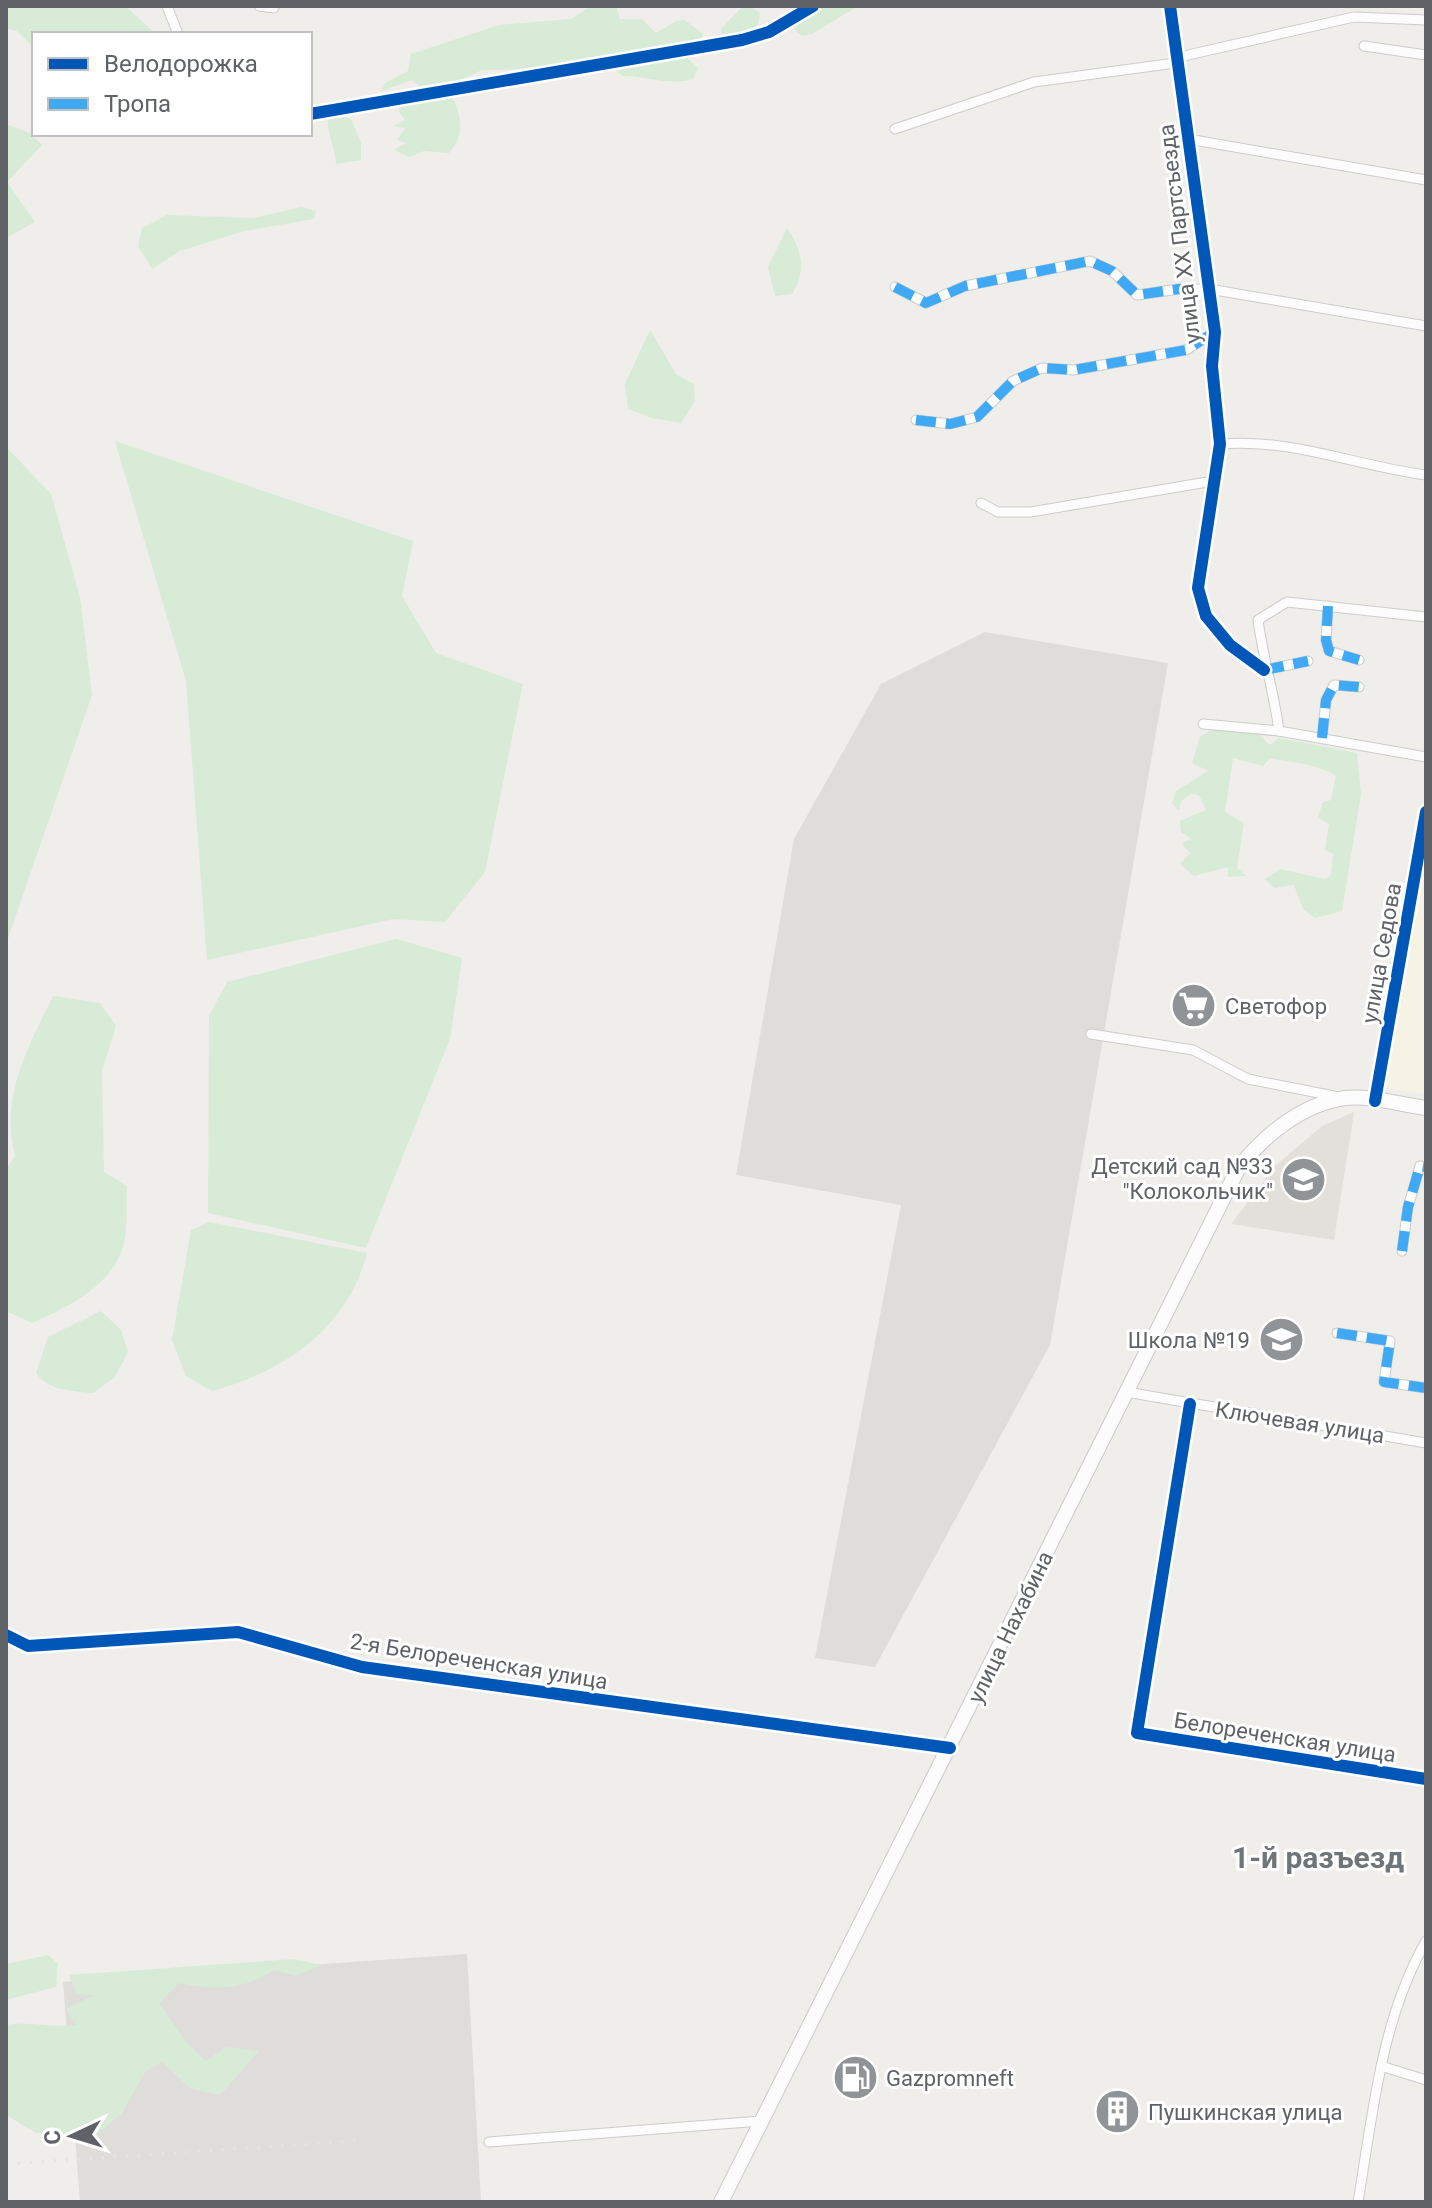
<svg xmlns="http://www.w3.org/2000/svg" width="1432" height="2208" font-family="Roboto,sans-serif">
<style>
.commercial{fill:#f7f3e4}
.industrial{fill:#dfddda}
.education{fill:#e2e0da}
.green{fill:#d8ebd6}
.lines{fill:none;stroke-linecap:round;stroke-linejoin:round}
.minor-casing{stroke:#cbcccc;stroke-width:11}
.tertiary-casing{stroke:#cbcccc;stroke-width:14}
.secondary-casing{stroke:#cacacb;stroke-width:16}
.minor{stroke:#fdfcfc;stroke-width:9}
.tertiary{stroke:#fdfcfc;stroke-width:12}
.secondary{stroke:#fdfcfc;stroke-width:14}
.rail{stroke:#e4e4e4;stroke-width:3;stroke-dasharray:2 10;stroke-linecap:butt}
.quiet{stroke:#3fa9f5;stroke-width:10;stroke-dasharray:20 10;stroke-linecap:butt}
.cycleway-casing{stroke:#fff;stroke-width:17}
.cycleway{stroke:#0057b8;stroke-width:12}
.labels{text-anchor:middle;stroke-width:6;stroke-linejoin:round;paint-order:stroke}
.street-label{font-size:22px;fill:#5f6368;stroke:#fff}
.poi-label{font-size:22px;fill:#5f6368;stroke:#fff;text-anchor:start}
.district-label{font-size:30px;font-weight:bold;fill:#70757a;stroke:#fff}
</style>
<rect width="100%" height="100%" fill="#efeeea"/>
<path class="commercial" d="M1426,862V1094L1386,1088Z"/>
<g class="industrial">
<path d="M985,632L1168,663L1050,1345L875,1667L815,1658L901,1205L736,1175L794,839L881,684Z"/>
<path d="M467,1954L481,2202H80L63,1982Z"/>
</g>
<path class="education" d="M1354,1112L1334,1240L1231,1224L1275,1166L1322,1126Z"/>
<g class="green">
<path d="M6,6H125L156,34H34V48L17,31L6,28Z"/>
<path d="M591,6H616L620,19H642L656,33L676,21L685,20L703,34L702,41L528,69L482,70L461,80L421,88L412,80L381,91L385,83L408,71L411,54L499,25L571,19Z"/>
<path d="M818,6H858L812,34L802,36L795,30L796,23Z"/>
<path d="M741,8H753L760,14L758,25L736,39L721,37V29Z"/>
<path d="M685,56L698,68L693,79C667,86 649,76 622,76L614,66Z"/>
<path d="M442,93L452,97C462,117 465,135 449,153L424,151L409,157L394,150L406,143L397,140L405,128L393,126L405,120L399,112L400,101Z"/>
<path d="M328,113L351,119L361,143V160L336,164C335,145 326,133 328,113Z"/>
<path d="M6,114L8,125L28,132L42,145L7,182L35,222L6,238Z"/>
<path d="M301,207L316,211L314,219L244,231L180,251L152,269L138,246L142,228L167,215L254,218Z"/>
<path d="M787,228C802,250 807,270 792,294L775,296L768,267Z"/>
<path d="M650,330L676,374L694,384L695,401L681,423L652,418L628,409L625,384Z"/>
<path d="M115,441L413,541L402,596L436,653L523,684L485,872L445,922L393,919L207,960L186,681Z"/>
<path d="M6,447L51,494L80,597L92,695L6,944Z"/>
<path d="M1213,729L1258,734L1270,745L1279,738L1357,753L1361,794L1342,911L1315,918L1303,909L1294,885L1274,888L1265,879L1280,869L1324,879L1331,876L1333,854L1325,850L1329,824L1318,817L1323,802L1331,800L1336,776C1316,763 1293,763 1270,758L1263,766L1233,758L1225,812L1244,823L1237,867L1246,876L1228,877V867L1194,876L1180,864L1190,853L1181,843L1192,839L1181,832L1180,821L1206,810L1199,795L1191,794L1181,801L1179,810L1172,804L1176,791L1208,771L1192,763L1200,737Z"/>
<path d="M396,939L462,958L450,1039L366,1248L208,1213L209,1016L227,982Z"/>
<path d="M53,996L100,1003L116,1026L102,1071L104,1172L127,1186C126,1204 128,1225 124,1243C114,1285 68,1307 32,1323L6,1311V1169L15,1156C0,1096 27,1050 53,996Z"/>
<path d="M209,1222L367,1253C347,1329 285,1371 212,1391L186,1376L172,1340L191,1230Z"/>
<path d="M101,1311L121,1330L128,1352L115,1377L93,1393C72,1391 49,1391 36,1373L48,1337Z"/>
<path d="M48,1955L58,1964L56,1987L6,2000V1964Z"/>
<path d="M294,1959L322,1965L295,1976L274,1970C240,1991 218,1990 179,1983L159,2003L186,2042L206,2061L226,2047L259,2051L220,2095L191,2089L162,2062L145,2072L122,2113L93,2138L36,2133L6,2115V2025C30,2021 52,2028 76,2025L66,2009L94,1995L76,1994L69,1975Z"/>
</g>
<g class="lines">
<defs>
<g id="minor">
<path d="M167,6L178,34"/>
<path d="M259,6L274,8"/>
<path d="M1170,6L1215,332L1212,366L1220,444L1198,588L1206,616L1230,645L1264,670"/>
<path d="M1364,46L1426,55"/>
<path d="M310,114L742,40L769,32L813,6"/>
<path d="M895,129L1034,82L1168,64L1188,55L1354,17L1426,20"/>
<path d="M1188,139L1426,180"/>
<path d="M895,287L926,303L965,286L1090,261L1112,271L1137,295L1179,289H1209L1426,326"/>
<path d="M916,420L950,424L977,417L1013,381L1042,368L1074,370L1186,350L1215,332"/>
<path d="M1220,444C1292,438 1356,466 1426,475"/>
<path d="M981,503L998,512H1031L1213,481"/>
<path d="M1328,606L1326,640L1329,651L1359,660"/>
<path d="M1264,670L1308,661"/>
<path d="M1203,724L1279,731L1426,757"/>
<path d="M1279,731C1274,692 1263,658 1258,620L1287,602L1426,617"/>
<path d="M1322,738L1326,700L1334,685L1359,687"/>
<path d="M1091,1034L1193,1050L1248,1079L1339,1097"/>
<path d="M1402,1251L1408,1207L1420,1166L1426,1167"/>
<path d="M1337,1333L1390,1341L1384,1382L1426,1388"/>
<path d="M1126,1392L1426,1443"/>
<path d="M1190,1404L1137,1733L1426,1779"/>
<path d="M6,1635L28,1646L238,1632L362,1667L950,1748"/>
<path d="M1381,2066L1426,2080"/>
<path d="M489,2142L761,2121"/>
<path d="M1358,2202C1373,2113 1381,2020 1426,1941"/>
</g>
<path id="tertiary" d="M1375,1101L1426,812"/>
<path id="secondary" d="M721,2202L1238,1169C1264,1135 1302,1104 1345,1098C1370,1095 1401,1105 1426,1108"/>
</defs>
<use href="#minor" class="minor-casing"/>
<use href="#tertiary" class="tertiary-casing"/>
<use href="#secondary" class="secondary-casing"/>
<use href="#minor" class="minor"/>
<use href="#tertiary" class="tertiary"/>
<use href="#secondary" class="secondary"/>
<path class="rail" d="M6,2164L355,2141"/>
<g class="quiet">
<path d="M895,287L926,303L965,286L1090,261L1112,271L1137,295L1179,289H1209"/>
<path d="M916,420L950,424L977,417L1013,381L1042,368L1074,370L1186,350L1215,332"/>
<path d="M1328,606L1326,640L1329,651L1359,660"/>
<path d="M1264,670L1308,661"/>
<path d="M1322,738L1326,700L1334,685L1359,687"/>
<path d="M1402,1251L1408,1207L1420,1166L1426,1167"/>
<path d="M1337,1333L1390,1341L1384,1382L1426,1388"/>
</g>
<defs>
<g id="cycleway">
<path d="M1170,6L1215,332L1212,366L1220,444L1198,588L1206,616L1230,645L1264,670"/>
<path d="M310,114L742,40L769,32L813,6"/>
<path d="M1375,1101L1426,812"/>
<path d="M1190,1404L1137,1733L1426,1779"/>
<path d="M6,1635L28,1646L238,1632L362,1667L950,1748"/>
</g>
</defs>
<use href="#cycleway" class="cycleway-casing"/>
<use href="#cycleway" class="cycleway"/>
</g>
<defs>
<symbol id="supermarket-disc" viewBox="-11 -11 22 22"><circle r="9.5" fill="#919496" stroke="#fff"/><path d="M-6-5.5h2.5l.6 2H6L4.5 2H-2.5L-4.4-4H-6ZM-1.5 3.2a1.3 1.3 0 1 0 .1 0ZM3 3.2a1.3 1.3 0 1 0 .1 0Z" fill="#fff"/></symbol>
<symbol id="school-disc" viewBox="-11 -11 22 22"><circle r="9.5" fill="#919496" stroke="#fff"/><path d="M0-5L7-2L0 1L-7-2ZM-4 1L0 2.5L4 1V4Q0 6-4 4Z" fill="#fff"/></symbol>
<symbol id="fuel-disc" viewBox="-11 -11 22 22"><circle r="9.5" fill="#919496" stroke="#fff"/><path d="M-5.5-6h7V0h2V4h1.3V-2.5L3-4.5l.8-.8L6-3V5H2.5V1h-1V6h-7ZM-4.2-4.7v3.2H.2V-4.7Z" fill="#fff"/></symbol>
<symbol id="building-disc" viewBox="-11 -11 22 22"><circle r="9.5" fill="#919496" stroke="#fff"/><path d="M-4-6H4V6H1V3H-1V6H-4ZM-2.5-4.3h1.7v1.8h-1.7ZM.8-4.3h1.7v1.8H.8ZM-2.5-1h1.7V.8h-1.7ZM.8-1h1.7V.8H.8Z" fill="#fff"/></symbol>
</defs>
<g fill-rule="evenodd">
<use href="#supermarket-disc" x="1168" y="980" width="51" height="51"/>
<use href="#school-disc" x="1278" y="1154" width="51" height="51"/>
<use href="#school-disc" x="1256" y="1314" width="51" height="51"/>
<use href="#fuel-disc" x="830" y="2052" width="51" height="51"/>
<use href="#building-disc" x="1092" y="2086" width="51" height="51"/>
</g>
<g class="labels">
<g class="street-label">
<text transform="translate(1179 234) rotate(-97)" y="8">улица XX Партсъезда</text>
<text transform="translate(1381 953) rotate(-80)" y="8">улица Седова</text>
<text transform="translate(1300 1422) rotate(9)" y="8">Ключевая улица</text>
<text transform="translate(1010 1627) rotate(-64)" y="8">улица Нахабина</text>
<text transform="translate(479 1661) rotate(9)" y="8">2-я Белореченская улица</text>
<text transform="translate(1285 1737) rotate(9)" y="8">Белореченская улица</text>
</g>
<g class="poi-label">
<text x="1225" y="1014">Светофор</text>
<text x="1273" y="1174" text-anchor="end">Детский сад №33<tspan x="1273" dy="25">"Колокольчик"</tspan></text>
<text x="1250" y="1348" text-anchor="end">Школа №19</text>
<text x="886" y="2086">Gazpromneft</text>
<text x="1148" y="2120">Пушкинская улица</text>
</g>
<g class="district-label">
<text x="1318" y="1868">1-й разъезд</text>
</g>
</g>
<rect width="1432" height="2208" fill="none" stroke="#5f6368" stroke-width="16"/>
<rect x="32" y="32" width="280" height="104" fill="#ffffff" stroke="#bfc1c3" stroke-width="2"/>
<rect x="48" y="58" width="40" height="12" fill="#0057b8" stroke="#bfc1c3" stroke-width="2"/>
<text x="104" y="72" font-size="24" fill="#5f6368">Велодорожка</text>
<rect x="48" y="98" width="40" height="12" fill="#3fa9f5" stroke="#bfc1c3" stroke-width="2"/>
<text x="104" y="112" font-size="24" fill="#5f6368">Тропа</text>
<g transform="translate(72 2136) rotate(266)" stroke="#ffffff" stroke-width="6" paint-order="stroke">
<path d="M0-6L14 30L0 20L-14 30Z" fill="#5f6368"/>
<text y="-12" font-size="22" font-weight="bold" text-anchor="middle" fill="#5f6368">С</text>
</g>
</svg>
